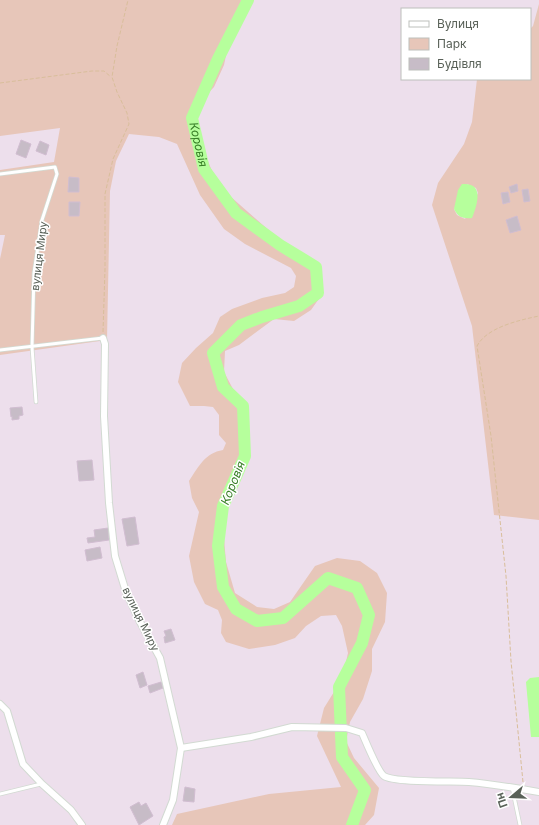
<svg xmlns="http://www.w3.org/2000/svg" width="539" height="825" font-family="Inter,sans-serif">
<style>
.green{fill:#e7c6b9;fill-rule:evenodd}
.water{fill:#b6ff9c}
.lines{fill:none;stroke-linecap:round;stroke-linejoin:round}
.river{stroke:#b6ff9c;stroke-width:12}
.building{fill:#c7bcc7;stroke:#d1bdd1}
.lane-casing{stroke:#d2dad2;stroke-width:4.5}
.street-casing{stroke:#d2dad2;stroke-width:8}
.path{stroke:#d9be9b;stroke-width:1;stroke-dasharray:4 2;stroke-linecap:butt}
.lane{stroke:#fff;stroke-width:3}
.street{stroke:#fff;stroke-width:6}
.labels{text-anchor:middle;stroke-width:3;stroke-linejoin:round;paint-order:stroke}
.street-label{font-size:11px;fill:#596158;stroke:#fff}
.water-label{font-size:12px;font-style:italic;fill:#398028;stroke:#fff}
</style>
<rect width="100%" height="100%" fill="#eddfec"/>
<g class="green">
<path d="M0,0H254L246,15L230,36L224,65L214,87L196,106V132L212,171L231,197L271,232L319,268L323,293L311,310L294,321L274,319L239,345L225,351L224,372L233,389L247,422L246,450L232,477L222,515L226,562L235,593L257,607L274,609L290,602L315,566L337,558L360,561L377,573L387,593L385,622L372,649V671L363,699L350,722L346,741L354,758L379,788L374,815L365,825H172L177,814L269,794L341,787L317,736L324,708L342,679L348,653L342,626L336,615L321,616L306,626L295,638L275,645L249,649L226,642L221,633L222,620L218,610L205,604L194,582L189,556L199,512L192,498L189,481C199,466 205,453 223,450L226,443L219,435V415L213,407L204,406H190L178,382L182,363L196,348L213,333L220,317L232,309L262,298L285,293L294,287L296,276L291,268L245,244L224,229L200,195L177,144L159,137L129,134L116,161L110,191L107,340L0,355V259L5,235H0V170L54,162L60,128L0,136Z"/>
<path d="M539,4V520L494,515L472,326L432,205L438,183L464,144L472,122L477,79H530V29L533,26ZM467,184L476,188L478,193L465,219L457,215L454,209Z"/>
</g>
<g class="water">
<path d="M462,184C485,182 477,205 472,218C463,219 458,217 454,209L458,190Z"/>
<path d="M539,677V737H531L526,682L530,678Z"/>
</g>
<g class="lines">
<path class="river" id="s1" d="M248,0L218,59L192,118L204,169L236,213L280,245L316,267L318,293L299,306L262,317L241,325L213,353L223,387L243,406L245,456L223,506L218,546L223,587L236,609L257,621L283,618L328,578L357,588L369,615L362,643L339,687L342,757L365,790L352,825"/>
</g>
<g class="building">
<path d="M21,140L31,144L26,158L16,154Z"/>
<path d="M40,141L49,145L46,155L36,151Z"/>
<path d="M69,177L79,178V192H68Z"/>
<path d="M517,184L518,191L511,193L509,187Z"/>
<path d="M528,189L530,201L524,202L522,190Z"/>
<path d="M508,192L510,202L503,204L501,193Z"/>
<path d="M69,202H80L79,216H69Z"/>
<path d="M517,216L521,230L510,233L506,220Z"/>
<path d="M22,407L23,415L19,416V419L12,420V416L11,417L10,408Z"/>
<path d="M92,460L94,480L79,481L77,461Z"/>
<path d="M135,517L139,544L127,546L122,519Z"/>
<path d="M108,528L109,540L88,543L87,538L95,537L94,530Z"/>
<path d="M100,547L102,558L87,561L85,550Z"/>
<path d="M171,629L175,640L165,643L164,637L166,636L164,631Z"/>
<path d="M143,672L147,685L140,688L136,675Z"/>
<path d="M161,682L163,688L150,693L148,686Z"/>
<path d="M185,787L195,789L194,802L183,801Z"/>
<path d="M139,802L141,806L146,803L153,816L139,825L130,807Z"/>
</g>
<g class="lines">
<defs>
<g id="lane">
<path d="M0,174L55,167L57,174L42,220L34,273L32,347L36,402"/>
<path d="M0,350L103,338"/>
<path d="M512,787L520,825"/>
<path d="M0,794L41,784"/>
</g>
<g id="street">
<path d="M103,338L105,344L104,416L109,503L115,556L126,592L140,622L160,658L181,748L173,800L163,825"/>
<path d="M0,704L7,711L23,764L42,784L71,810L82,825"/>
<path d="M181,748L251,737L292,727L346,728L362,733C366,742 378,772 384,776C394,783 454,781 469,782C493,784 516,788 539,792"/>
</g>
</defs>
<use href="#lane" class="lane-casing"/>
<use href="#street" class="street-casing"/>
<g class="path">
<path d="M0,83L92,71H104L111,77"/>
<path d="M103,332L105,269V194L113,159L129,124L127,113L117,92L112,77L117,46L128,0"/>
<path d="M523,782L511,661L506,576L491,436L477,346C487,327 520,320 539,316"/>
</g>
<use href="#lane" class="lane"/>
<use href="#street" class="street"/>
</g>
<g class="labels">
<g class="street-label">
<text transform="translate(39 256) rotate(-83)" y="4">вулиця Миру</text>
<text transform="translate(141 619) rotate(64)" y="4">вулиця Миру</text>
</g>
<g class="water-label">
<text dy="4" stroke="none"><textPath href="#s1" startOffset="158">Коровія</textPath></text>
<text transform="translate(233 483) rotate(-68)" y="4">Коровія</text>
</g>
</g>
<rect x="401" y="8" width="130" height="72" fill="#ffffff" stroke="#bdc0bc"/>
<rect x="409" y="21" width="20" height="6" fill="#ffffff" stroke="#bdc0bc"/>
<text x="437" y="28" font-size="12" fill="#596158">Вулиця</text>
<rect x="409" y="38" width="20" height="12" fill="#e7c6b9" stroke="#bdc0bc"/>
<text x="437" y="48" font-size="12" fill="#596158">Парк</text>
<rect x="409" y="58" width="20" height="12" fill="#c7bcc7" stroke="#bdc0bc"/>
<text x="437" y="68" font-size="12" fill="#596158">Будівля</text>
<g transform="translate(511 797) rotate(251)" stroke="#ffffff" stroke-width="3" paint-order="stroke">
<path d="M0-3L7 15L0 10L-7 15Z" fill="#596158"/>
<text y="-6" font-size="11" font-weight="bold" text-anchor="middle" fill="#596158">Пн</text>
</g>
</svg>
